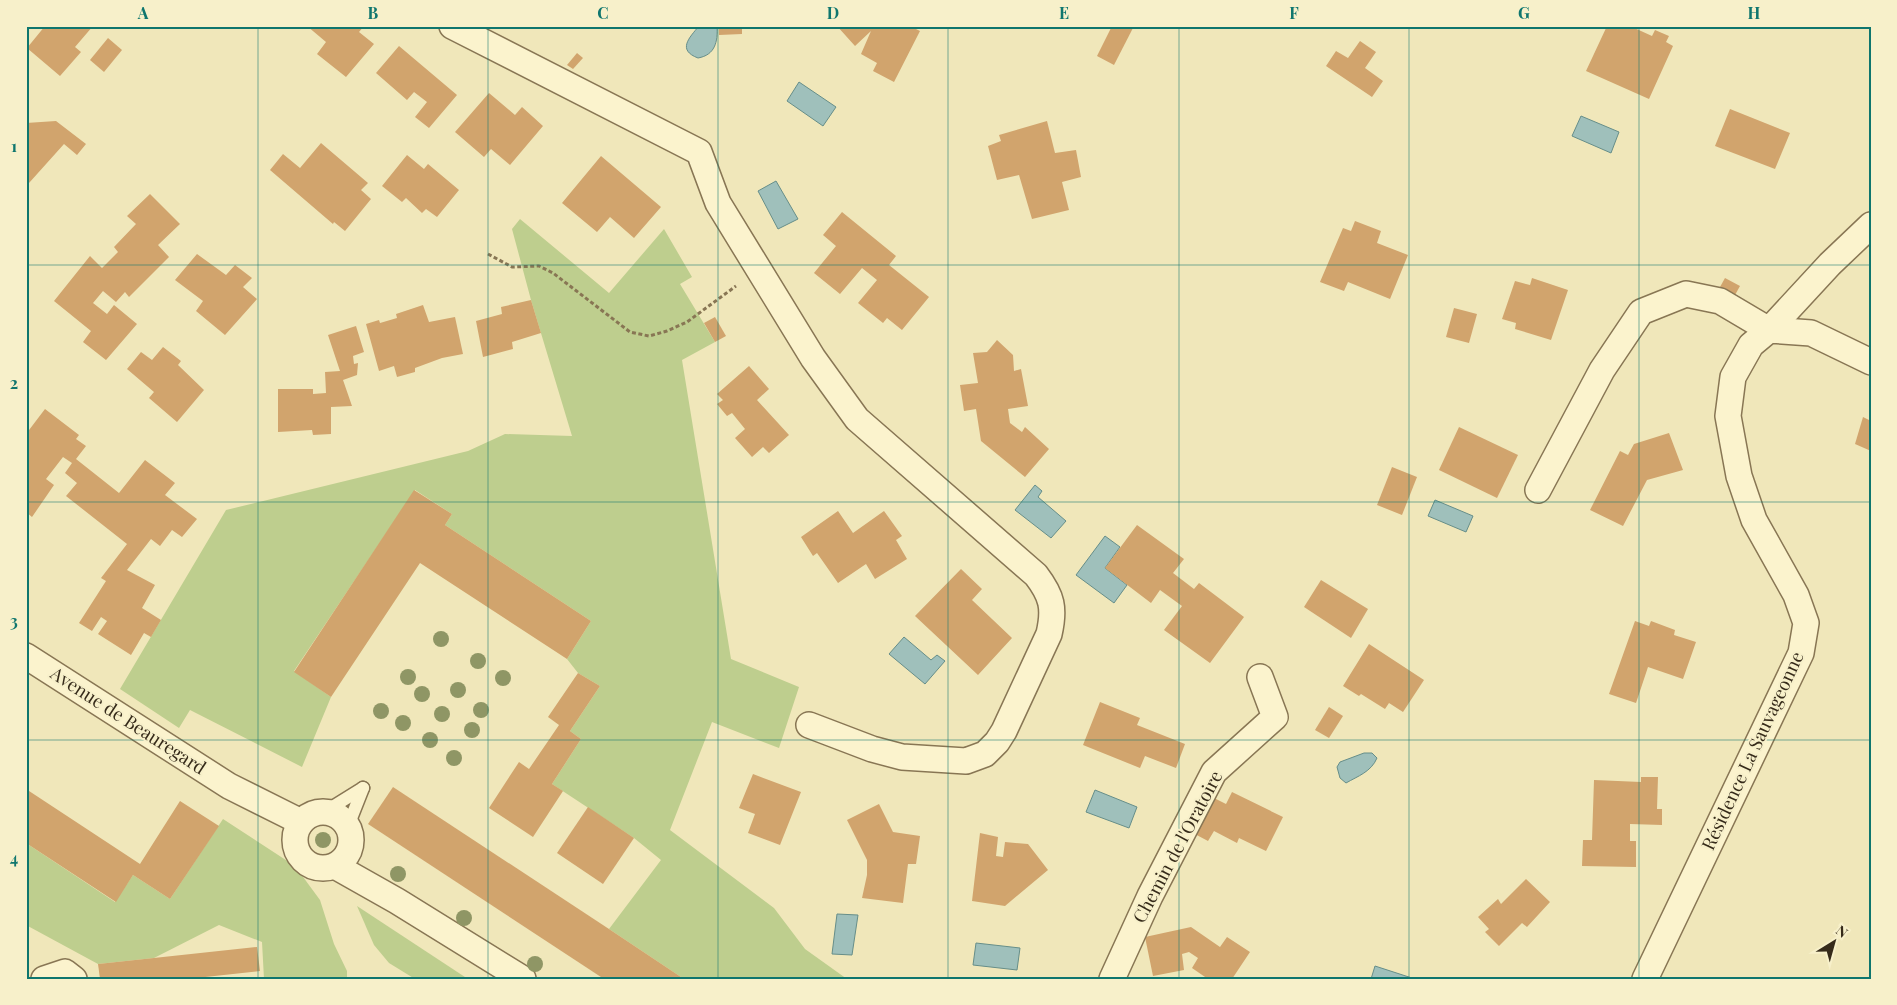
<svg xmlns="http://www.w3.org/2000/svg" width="1897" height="1005" font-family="'Playfair Display',serif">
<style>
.green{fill:#bece8e}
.water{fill:#9fc0bb;stroke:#668e89}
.building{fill:#d1a46d}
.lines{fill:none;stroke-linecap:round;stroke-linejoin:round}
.lane-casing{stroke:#887654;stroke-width:15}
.street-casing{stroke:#887654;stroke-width:28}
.path{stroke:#887654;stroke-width:3;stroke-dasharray:4 2.5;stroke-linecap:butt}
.lane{stroke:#fbf3cd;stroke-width:12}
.street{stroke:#fbf3cd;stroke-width:25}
.tree{fill:#8f9665}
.grid{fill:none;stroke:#0f766e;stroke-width:1;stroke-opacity:0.55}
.labels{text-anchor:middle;stroke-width:4;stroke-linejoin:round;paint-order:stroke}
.street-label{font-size:18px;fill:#362b1a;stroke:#f7f0ca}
.neatline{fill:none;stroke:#0f766e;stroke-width:2}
.grid-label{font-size:16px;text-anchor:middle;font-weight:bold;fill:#0f766e}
</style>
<rect width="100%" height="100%" fill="#f0e7ba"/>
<g class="green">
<path d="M520,219L609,293L664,229L692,277L680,284L715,342L682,360L731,659L799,687L779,748L712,722L670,830L774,908L805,949L847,979H684L609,929L661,860L634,838L552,784L581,739L570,731L600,686L578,673L567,659L591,621L445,525L452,514L415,490L294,671L331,697L302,767L190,710L179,728L120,689L226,510L468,451L505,434L572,436L531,300L512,229Z"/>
<path d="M223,819L295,866L320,900L334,944L347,971V979H264L262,942L219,925L154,958L98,964L26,925V843L115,902L133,875L170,899Z"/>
<path d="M357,906L468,979H415L389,963L374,945Z"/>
</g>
<g class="water">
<path d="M699,26H717C718,42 715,55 698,58C677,50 689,38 699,26Z"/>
<path d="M799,82L836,107L823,126L787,101Z"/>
<path d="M1581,116L1619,132L1611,153L1572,136Z"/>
<path d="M776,181L798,219L778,229L758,191Z"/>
<path d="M1035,485L1042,491L1038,497L1066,521L1051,538L1015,510Z"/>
<path d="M1435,500L1473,516L1466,532L1428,516Z"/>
<path d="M1105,536L1120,547L1105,568L1127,585L1114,603L1076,575Z"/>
<path d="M904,637L931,660L937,655L945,661L925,684L889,654Z"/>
<path d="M1364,753H1372L1377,758C1371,772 1358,776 1346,783L1340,778L1337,767L1340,762Z"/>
<path d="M1095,790L1137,807L1129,828L1086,812Z"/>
<path d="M837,914L858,915L852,955L832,954Z"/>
<path d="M976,943L1020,948L1017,970L973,965Z"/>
<path d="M1375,966L1415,979H1371Z"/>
</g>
<g class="building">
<path d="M45,26H93L75,47L81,52L60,76L27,48Z"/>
<path d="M307,26H364L359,32L374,44L346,77L317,54L326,42Z"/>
<path d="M719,26H742V34L719,35Z"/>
<path d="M837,26H910L920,31L894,82L873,71L877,63L861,54L871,31L855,46Z"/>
<path d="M1112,26H1134L1114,65L1097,56Z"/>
<path d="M1607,26H1630L1652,36L1655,30L1669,36L1666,42L1673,46L1649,99L1586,71Z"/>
<path d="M108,38L122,50L104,72L90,60Z"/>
<path d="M1360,41L1376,52L1365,68L1383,81L1372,97L1326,66L1336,51L1348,58Z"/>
<path d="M399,46L457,95L429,128L415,117L427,102L414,92L407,100L376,73Z"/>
<path d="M577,53L583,58L573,69L567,65Z"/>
<path d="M489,93L515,115L522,107L543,126L510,165L491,149L484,157L455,132Z"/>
<path d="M1730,109L1790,133L1775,169L1715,146Z"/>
<path d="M56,121L86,144L77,155L64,144L29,183L26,180V123Z"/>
<path d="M1047,121L1055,153L1076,150L1081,177L1062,182L1069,210L1032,219L1019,175L997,180L988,146L1001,141L999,135Z"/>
<path d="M321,143L368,183L361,190L371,199L345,231L334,222L333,224L270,170L283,154L300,168Z"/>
<path d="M407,155L424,169L428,164L459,190L437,217L426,209L422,213L406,198L402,202L382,186Z"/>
<path d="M601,156L661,207L634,238L610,217L597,232L562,203Z"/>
<path d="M150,194L180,224L158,245L169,257L129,297L125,292L116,302L103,291L93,303L107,314L114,305L137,324L106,360L83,342L91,331L54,301L90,256L102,268L118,252L114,247L136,224L127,216Z"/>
<path d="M842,212L896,256L889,265L929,297L902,330L887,318L883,323L858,303L877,280L862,268L840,294L814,273L836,246L823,235Z"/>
<path d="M1355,221L1381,231L1377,243L1408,255L1390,299L1348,282L1344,291L1320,282L1343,228L1351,231Z"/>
<path d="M197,254L226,275L235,265L252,278L243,287L257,299L225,335L196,311L203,301L175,280Z"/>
<path d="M1532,278L1568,290L1551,340L1515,329L1516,323L1502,319L1515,281L1530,285Z"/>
<path d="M1725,278L1740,286L1735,295L1720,287Z"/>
<path d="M531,300L541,333L512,342L513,349L483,357L476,321L502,314L501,307Z"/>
<path d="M423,305L429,322L455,317L463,354L442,358L415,368V372L397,377L394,366L379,371L366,324L379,320L380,323L397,318L396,314Z"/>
<path d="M1454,308L1477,314L1469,343L1446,337Z"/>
<path d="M715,317L726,336L715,342L704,323Z"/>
<path d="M356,326L364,352L353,356L354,364L358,363L357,375L343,380L352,406L331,407V434L313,435L312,430L278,432V389H313V394L326,393L325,372L340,371L328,335Z"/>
<path d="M997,340L1013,355L1014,371L1021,369L1028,406L1008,409L1010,423L1022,432L1025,427L1049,449L1025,477L981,441L976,409L964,411L960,385L978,383L973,353L987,352Z"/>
<path d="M163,347L181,361L178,365L204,390L177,422L149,398L154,392L127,369L141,352L152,360Z"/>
<path d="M749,366L769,389L757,400L789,435L769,453L763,447L752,457L735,438L745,429L732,413L727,416L717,404L723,400L717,394Z"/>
<path d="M45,409L79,435L76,439L86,446L76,459L119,493L145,460L175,483L165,495L197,519L182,537L172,530L160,546L151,539L127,570L155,585L142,608L161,620L151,637L144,633L131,655L98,634L107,621L101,617L92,631L79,623L106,581L101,578L127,544L66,496L77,483L65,473L72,463L63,457L46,479L54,485L32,517L26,512V434Z"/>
<path d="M1863,417L1871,421V451L1855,444Z"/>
<path d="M1459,427L1518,455L1497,498L1439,470Z"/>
<path d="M1669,433L1683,470L1647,480L1623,526L1590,510L1620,451L1628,455L1634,444Z"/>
<path d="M1392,467L1417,477L1402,515L1377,505Z"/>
<path d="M414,490L452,514L445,525L591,621L567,659L420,563L331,697L294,672Z"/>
<path d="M838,511L853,533L884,511L902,536L896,540L907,559L875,579L866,564L838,583L817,553L813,556L801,537Z"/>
<path d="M1137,525L1184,559L1173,573L1194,589L1199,583L1244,617L1210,663L1164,630L1182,606L1160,590L1151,603L1105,568Z"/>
<path d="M961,569L982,589L972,600L1012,638L978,675L915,616Z"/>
<path d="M1321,580L1368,609L1351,638L1304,607Z"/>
<path d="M1635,621L1649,626L1651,621L1675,630L1674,635L1696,642L1683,679L1648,667L1636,703L1609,694Z"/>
<path d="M1369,644L1424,680L1403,712L1389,703L1385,709L1361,694L1359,696L1343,686Z"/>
<path d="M578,673L600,686L570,731L581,739L552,784L563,791L533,837L489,808L519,762L529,769L559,725L548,717Z"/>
<path d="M1100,702L1140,718L1137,725L1185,744L1176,768L1145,756L1140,768L1083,745Z"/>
<path d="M1329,707L1343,716L1329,738L1315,730Z"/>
<path d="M753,774L801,792L780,845L748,833L755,814L739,808Z"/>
<path d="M1641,777H1658L1657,809H1662V825L1630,824V841H1636V867L1582,866L1583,840H1592L1594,780L1641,782Z"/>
<path d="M393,787L609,929L684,979H604L368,824Z"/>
<path d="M26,789L140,864L180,801L219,826L170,899L133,875L116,902L26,843Z"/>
<path d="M1232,792L1283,817L1266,851L1239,838L1237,843L1214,831L1208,841L1191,832L1210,796L1226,804Z"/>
<path d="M879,804L893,832L920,836L916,864H908L903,903L862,898L867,875V860L847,820Z"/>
<path d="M588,807L634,838L603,884L557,853Z"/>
<path d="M980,833L998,837L996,856L1003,857L1005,842L1028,844L1048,870L1005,906L972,901Z"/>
<path d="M1526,879L1550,902L1527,927L1522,923L1499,946L1485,932L1489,929L1478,917L1498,899L1501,904Z"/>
<path d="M1191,927L1220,947L1227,937L1250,952L1232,979H1208L1192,968L1198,958L1189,952L1182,954L1184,970L1153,976L1145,937Z"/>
<path d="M257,947L260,971L187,979H100L98,964Z"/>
</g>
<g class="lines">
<defs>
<g id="lane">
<path d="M326,811L363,788"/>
<path d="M348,826L363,788"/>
</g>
<g id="street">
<path d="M452,26L699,152L718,203L813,358L857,419L1036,575C1052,596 1055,608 1049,634L1004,731L997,742L985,754L966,761L902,757L872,749L809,725"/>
<path d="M1538,490L1602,370L1641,312L1686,294L1720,301L1769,330L1830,264L1871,225"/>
<path d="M26,656L229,786L301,822"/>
<circle cx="323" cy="840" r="28"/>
<path d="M335,866L397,901L523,979"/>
<path d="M44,979L65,972L74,979"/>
<path d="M1112,979L1150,896L1214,772L1275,717L1260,677"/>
<path d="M1645,979L1801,653L1806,623L1796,595L1754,520L1739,476L1728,416L1733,377L1751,345L1769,330L1811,333L1871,362"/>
</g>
</defs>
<use href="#lane" class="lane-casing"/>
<use href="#street" class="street-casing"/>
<path class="path" d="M488,254L512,267L539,266L553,273L630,332L649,336L667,331L687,322L736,286"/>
<use href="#lane" class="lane"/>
<use href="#street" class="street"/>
</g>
<g class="tree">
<circle cx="441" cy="639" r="8"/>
<circle cx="478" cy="661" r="8"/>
<circle cx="408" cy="677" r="8"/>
<circle cx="503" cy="678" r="8"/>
<circle cx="458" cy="690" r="8"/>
<circle cx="422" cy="694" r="8"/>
<circle cx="481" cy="710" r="8"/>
<circle cx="381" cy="711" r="8"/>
<circle cx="442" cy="714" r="8"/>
<circle cx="403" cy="723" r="8"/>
<circle cx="472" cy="730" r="8"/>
<circle cx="430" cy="740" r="8"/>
<circle cx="454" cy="758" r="8"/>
<circle cx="323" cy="840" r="8"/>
<circle cx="398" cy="874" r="8"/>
<circle cx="464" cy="918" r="8"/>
<circle cx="535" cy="964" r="8"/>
</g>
<path class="grid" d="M258,26V979M488,26V979M718,26V979M948,26V979M1179,26V979M1409,26V979M1639,26V979M26,265H1871M26,502H1871M26,740H1871"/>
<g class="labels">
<g class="street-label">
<text transform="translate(128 721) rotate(33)" y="6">Avenue de Beauregard</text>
<text transform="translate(1753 751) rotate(-65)" y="6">Résidence La Sauvageonne</text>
<text transform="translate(1178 847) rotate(-62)" y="6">Chemin de l'Oratoire</text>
</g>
</g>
<rect width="1897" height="1005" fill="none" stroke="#f7f0ca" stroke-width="55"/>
<g transform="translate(1834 942) rotate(37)" stroke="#f7f0ca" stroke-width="4" paint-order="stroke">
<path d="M0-4L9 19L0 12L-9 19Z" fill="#362b1a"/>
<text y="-8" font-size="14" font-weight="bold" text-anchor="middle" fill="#362b1a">N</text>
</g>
<rect x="28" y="28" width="1842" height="950" class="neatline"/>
<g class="grid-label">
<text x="143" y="19">A</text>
<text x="373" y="19">B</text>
<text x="603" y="19">C</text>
<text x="833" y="19">D</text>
<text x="1064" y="19">E</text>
<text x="1294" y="19">F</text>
<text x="1524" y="19">G</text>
<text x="1754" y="19">H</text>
<text x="14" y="152">1</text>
<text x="14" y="389">2</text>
<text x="14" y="627">3</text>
<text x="14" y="864">4</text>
</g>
</svg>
